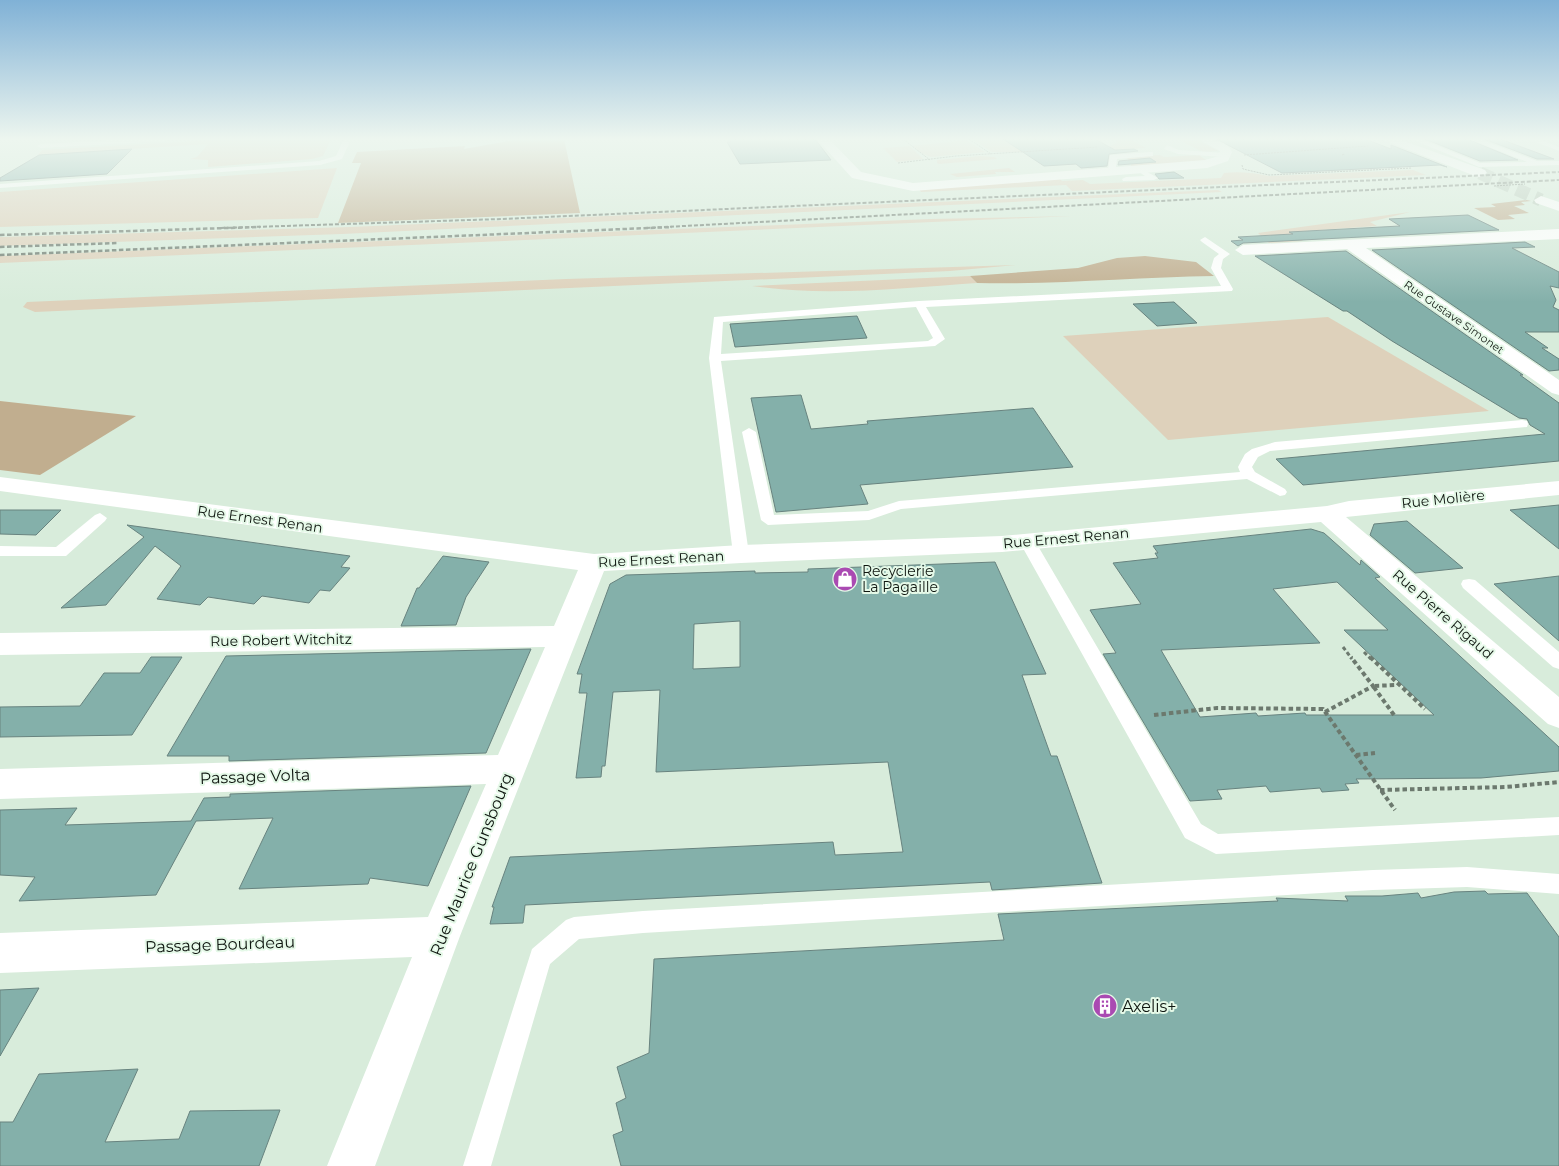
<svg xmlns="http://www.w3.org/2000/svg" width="1559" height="1166" font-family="Montserrat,sans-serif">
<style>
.green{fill:#ded1bb}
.forest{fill:#c1ae8f}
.building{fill:#84b0aa;stroke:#68837f;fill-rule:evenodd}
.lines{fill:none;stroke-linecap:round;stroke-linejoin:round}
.minor-tunnel{stroke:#baccbc;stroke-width:13;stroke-dasharray:13 7;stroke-linecap:butt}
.path-far2{stroke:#6c796e;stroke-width:1;stroke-dasharray:2 1;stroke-linecap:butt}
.path-far1{stroke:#6c796e;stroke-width:3;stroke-dasharray:4 2.5;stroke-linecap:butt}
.path{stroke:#6c796e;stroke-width:4;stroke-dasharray:4.5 3;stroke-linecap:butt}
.service{fill:#fff;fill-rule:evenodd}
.minor{fill:#fff;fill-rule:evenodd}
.rail-far1{stroke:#6f7c71;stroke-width:2;stroke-dasharray:4 2;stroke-linecap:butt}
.rail{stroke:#6f7c71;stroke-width:2.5;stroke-dasharray:4.5 2.5;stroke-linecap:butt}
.labels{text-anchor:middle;stroke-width:4;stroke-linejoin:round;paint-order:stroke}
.far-street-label{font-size:11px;fill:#0e150f;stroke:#e5f9e8}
.street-label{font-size:14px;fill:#0e150f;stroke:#e5f9e8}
.poi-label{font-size:14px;fill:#0e150f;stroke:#e5f9e8;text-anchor:start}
.near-street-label{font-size:16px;fill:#0e150f;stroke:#e5f9e8}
.near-poi-label{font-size:16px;fill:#0e150f;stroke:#e5f9e8;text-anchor:start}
</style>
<rect width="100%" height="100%" fill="#d8ecdb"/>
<g class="green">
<path d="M230,139H331L323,156L312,159L208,167V160L190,159L197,157L208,144L38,155L42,150Z"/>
<path d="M972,139H1015H1006L1035,152H992Z"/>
<path d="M1114,139H1130L1146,148L1104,150L1107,147L1117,143Z"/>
<path d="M1177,139H1196L1218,151L1203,152Z"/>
<path d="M966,140L985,152L931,157L921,153L912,146Z"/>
<path d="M910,146L923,159L897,162L883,148Z"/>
<path d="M1160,155L1164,157L1202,155L1200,156L1208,161L1131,168V162L1126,157Z"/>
<path d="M980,156L994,157L997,159L939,164L937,163V160Z"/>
<path d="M337,168L318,218L0,227V192Z"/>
<path d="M1009,168L1015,172H995L996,174L957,177L950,174Z"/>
<path d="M1413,170L1426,175L1072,191L1066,185L921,192L919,189L1060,179L1062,181L1083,180L1090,184L1221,178L1224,173C1239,171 1254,173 1269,176Z"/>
<path d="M1218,190L1222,192L342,234L0,246V237L350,227Z"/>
<path d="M1410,212L1370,222L1377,226L1290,232L1303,241L1269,243L1258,233Z"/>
<path d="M1072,216L0,263V256L930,219Z"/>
<path d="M1016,265L950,271L35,312L23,307L27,302L566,279Z"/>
<path d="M970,276L977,283C903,288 826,297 752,286Z"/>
<path d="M1328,317L1489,411L1168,440L1063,336Z"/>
</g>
<g class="forest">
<path d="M520,139H564L580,213L338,223L361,163H352L357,152L465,146L464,149Z"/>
<path d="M1527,200L1531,201L1521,202L1525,205L1514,206L1529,213L1508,215L1515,219L1498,220L1474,208L1496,207L1491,204Z"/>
<path d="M1145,256L1196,262L1214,276C1135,277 1056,285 977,283L970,276L1078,268L1117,258Z"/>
<path d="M0,401L136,416L40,475L0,470Z"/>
</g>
<g class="building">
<path d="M729,139H815L831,160L740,164L727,142H731Z"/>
<path d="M1003,139H1095L1115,150L1134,149L1138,151L1109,154L1107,166L1081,168L1076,164L1044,166Z"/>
<path d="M1216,139H1365L1391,149V145L1447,167L1440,165L1282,173Z"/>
<path d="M1425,139H1467L1518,160L1480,161Z"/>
<path d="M1484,139H1500L1554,159H1537Z"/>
<path d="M132,149L107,174L0,181V178L39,155Z"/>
<path d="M1150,158L1156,162L1118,165L1119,161Z"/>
<path d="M1174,172L1184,178L1159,179L1155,174Z"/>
<path d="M1468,215L1499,230L1243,243L1238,246L1231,241L1243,240L1238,237L1293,234L1289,232L1400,226L1389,219Z"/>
<path d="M1525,242L1535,247L1512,248L1559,272V288L1550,286L1556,300L1553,307L1559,310V332H1525L1548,348H1542L1559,359V370L1549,371L1372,250Z"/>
<path d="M1346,251L1523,375H1520L1559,403V461L1303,485L1276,459L1545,434L1530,425L1527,419L1519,418L1392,341L1347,311H1343L1255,256Z"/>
<path d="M1174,302L1197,323L1157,326L1133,304Z"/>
<path d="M857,316L867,338L735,347L730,324Z"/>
<path d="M801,395L811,429L868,424L867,421L1033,408L1073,467L860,485L868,504L776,512L751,398Z"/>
<path d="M1559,505V549L1510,510Z"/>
<path d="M0,510H61L36,535L0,534Z"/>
<path d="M1407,521L1463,568L1415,573L1370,535L1374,524Z"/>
<path d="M127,525L350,556L341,567L350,568L330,591L320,590L309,603L262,596L254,604L208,597L200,605L157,599L181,566L155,546L106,605L61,608L144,537Z"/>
<path d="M1311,529L1324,533L1360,565L1361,560L1380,577L1375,578L1559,747V771L1481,778L1356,779L1359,783L1345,784L1349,790L1322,792L1320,788L1270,792L1266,786L1217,790L1222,799L1190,801L1103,654L1116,653L1090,610L1141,604L1113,563L1158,558L1155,553H1158L1153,546ZM1337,582L1388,630H1344L1434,715H1306L1305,713L1258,716L1256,713L1200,717L1161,650L1320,643L1273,589Z"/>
<path d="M443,556L489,562L466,597L456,625L401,626L417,588H419Z"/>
<path d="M995,562L1046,674L1022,675L1051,756H1057L1102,883L992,890L990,882L525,905L523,923L490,924L494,907H492L510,857L833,842L835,855L903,852L888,762L656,772L660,690L613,692L605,766H602L601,777L576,778L587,693H579L582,674H577L610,584L626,575L755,571V573L808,572V569ZM740,621V667L693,669L694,624Z"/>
<path d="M1559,576V641L1494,584Z"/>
<path d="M531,649L486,753L229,761V756H167L226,656Z"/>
<path d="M151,657H182L132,735L0,737V707L80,706L104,673H140Z"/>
<path d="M471,786L428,886L370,878L368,884L239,889L273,818L196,821L156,895L19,901L35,877L0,875V810L77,808L65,825L191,821L204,798L230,797V794Z"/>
<path d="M1485,891L1488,894L1527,893L1559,937V1166H621L613,1135L623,1131L616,1103L626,1098L617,1067L649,1053L654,959L1004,940L998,914L1278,901L1276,898L1348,901L1345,896H1382L1418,893L1421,898L1454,892Z"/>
<path d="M39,988L0,1056V990Z"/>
<path d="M138,1069L105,1142L179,1139L190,1111L280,1110L259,1166H0V1122H13L39,1074Z"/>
</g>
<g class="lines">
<path class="minor-tunnel" d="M1480,173L1541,200"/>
<g class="path-far2">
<path d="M903,139L930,160"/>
<path d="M969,139L991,154"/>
<path d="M1244,155L1368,146"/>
<path d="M1342,155L1345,154"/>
<path d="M898,163L956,156L1098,147"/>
<path d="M1242,165L1243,169L1269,175L1412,168"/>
<path d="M1494,186L1525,184"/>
</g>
<g class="path-far1">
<path d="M1343,647L1352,659"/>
<path d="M1364,652L1371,659"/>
</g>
<g class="path">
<path d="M1370,657L1425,709"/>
<path d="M1325,712L1373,686L1351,657"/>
<path d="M1154,715L1217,708L1323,709L1395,810"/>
<path d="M1394,715L1373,686L1397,685"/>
<path d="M1356,755L1375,753"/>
<path d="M1380,790L1506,787L1559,782"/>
</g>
<g class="service">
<path d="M131,139H168L164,141L41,148L37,146L41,144Z"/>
<path d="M344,139H351L342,159L320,165L0,188V184L319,161L336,156Z"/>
<path d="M1411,139H1421L1480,163L1527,162L1469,139H1479L1537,161H1559V165L1479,167Z"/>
<path d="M1528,139H1538L1559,147V151Z"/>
<path d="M1167,145L1179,150L1226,153L1230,155L1226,157L1178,154L1164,149Z"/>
<path d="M1150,152H1153V156L1117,159L1116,168L1120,172L1119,174H1113L1108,169L1110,155Z"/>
<path d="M1140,168L1158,178L1154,180L1123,181L1122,179L1126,177L1145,176L1136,170Z"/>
<path d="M1205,237L1230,254L1223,259L1221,268L1233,289L1232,291L926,307L945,339L935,346L721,361L749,554L747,558H735L733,554L709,358L714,317L919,301L1221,286L1211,268L1214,258L1219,254L1202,242L1200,240ZM916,307L933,338L928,341L721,354L723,322Z"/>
<path d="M1522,420L1527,421L1528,424L1527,427L1270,451L1258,457L1252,467L1255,472L1285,489L1287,492L1285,495L1280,496L1247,479L901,509L869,520L768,525L761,520L742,432L749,428L756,432L774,515L868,511L899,501L1240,472L1238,467L1245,454L1252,449L1275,442Z"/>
<path d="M100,513L107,518L105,521L66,556H0V546L56,547L95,515Z"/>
<path d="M1027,536L1035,541L1201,824L1218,834L1559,817V835L1216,854L1185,838L1019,541Z"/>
<path d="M1469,579L1475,580L1559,652V669L1553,667L1463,588L1461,584L1463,580Z"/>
<path d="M1467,867L1559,874V894L1467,887L1373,890L643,933L579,939L550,964L491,1166H463L532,949L566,920L574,917L643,911L1373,870Z"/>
</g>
<g class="minor">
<path d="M817,139H829L861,172L913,183L1205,160L1219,156L1220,151L1198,139C1210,139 1227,140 1232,152L1228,161L1207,168L913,191L852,178Z"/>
<path d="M1381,139H1398L1485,170L1487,173L1480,177L1475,176Z"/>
<path d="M1541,196L1559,202V211L1536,203L1534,200Z"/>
<path d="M1559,229V239L1366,248L1559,380V395L1552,393L1347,249L1243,255L1235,250L1243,245Z"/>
<path d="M0,477L594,554L741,545L1002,536L1327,506L1349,501L1559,481V495L1346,517L1559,697V728L1548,724L1321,522L1002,552L741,563L604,571L460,936L375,1166H327L412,957L0,973V933L428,917L486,784L0,799V769L498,755L545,647L0,655V633L554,626L578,570L0,491Z"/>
</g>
<g class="rail-far1">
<path d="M221,228L501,219L1559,172"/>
<path d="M646,228L1559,180"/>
</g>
<g class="rail">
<path d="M0,235L260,227"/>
<path d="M0,247L117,243"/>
<path d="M0,255L672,227"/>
</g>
</g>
<linearGradient id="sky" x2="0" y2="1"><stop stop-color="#80b1d6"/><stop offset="0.46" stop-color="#edf6ef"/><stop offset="1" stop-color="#edf6ef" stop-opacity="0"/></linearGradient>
<rect width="1559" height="302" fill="url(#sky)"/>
<defs>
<symbol id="shop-disc" viewBox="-11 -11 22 22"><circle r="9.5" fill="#aa4ab2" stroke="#e5f9e8"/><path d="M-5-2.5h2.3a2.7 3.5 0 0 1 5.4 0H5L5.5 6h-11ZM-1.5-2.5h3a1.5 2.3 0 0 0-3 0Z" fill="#fff"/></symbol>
<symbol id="building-disc" viewBox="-11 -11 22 22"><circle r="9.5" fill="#aa4ab2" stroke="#e5f9e8"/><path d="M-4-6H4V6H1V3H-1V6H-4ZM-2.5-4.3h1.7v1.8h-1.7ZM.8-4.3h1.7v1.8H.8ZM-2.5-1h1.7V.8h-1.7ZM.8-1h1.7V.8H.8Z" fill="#fff"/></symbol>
</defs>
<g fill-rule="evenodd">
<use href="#shop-disc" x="831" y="565" width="28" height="28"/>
<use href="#building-disc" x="1091" y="992" width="28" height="28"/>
</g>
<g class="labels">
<g class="far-street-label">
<text transform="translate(1454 317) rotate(35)" y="4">Rue Gustave Simonet</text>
</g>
<g class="street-label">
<text transform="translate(1443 499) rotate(-6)" y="5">Rue Molière</text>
<text transform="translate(260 519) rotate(8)" y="5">Rue Ernest Renan</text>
<text transform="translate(1066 538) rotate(-5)" y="5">Rue Ernest Renan</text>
<text transform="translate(661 559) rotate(-3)" y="5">Rue Ernest Renan</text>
<text transform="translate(1443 614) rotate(41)" y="5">Rue Pierre Rigaud</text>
<text transform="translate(281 640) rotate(-1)" y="5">Rue Robert Witchitz</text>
</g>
<g class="poi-label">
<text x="862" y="576">Recyclerie<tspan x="862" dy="16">La Pagaille</tspan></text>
</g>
<g class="near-street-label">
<text transform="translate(255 776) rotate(-2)" y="6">Passage Volta</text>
<text transform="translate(471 864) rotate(-68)" y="6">Rue Maurice Gunsbourg</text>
<text transform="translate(220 944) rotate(-2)" y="6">Passage Bourdeau</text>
</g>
<g class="near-poi-label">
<text x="1122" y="1012">Axelis+</text>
</g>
</g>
</svg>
